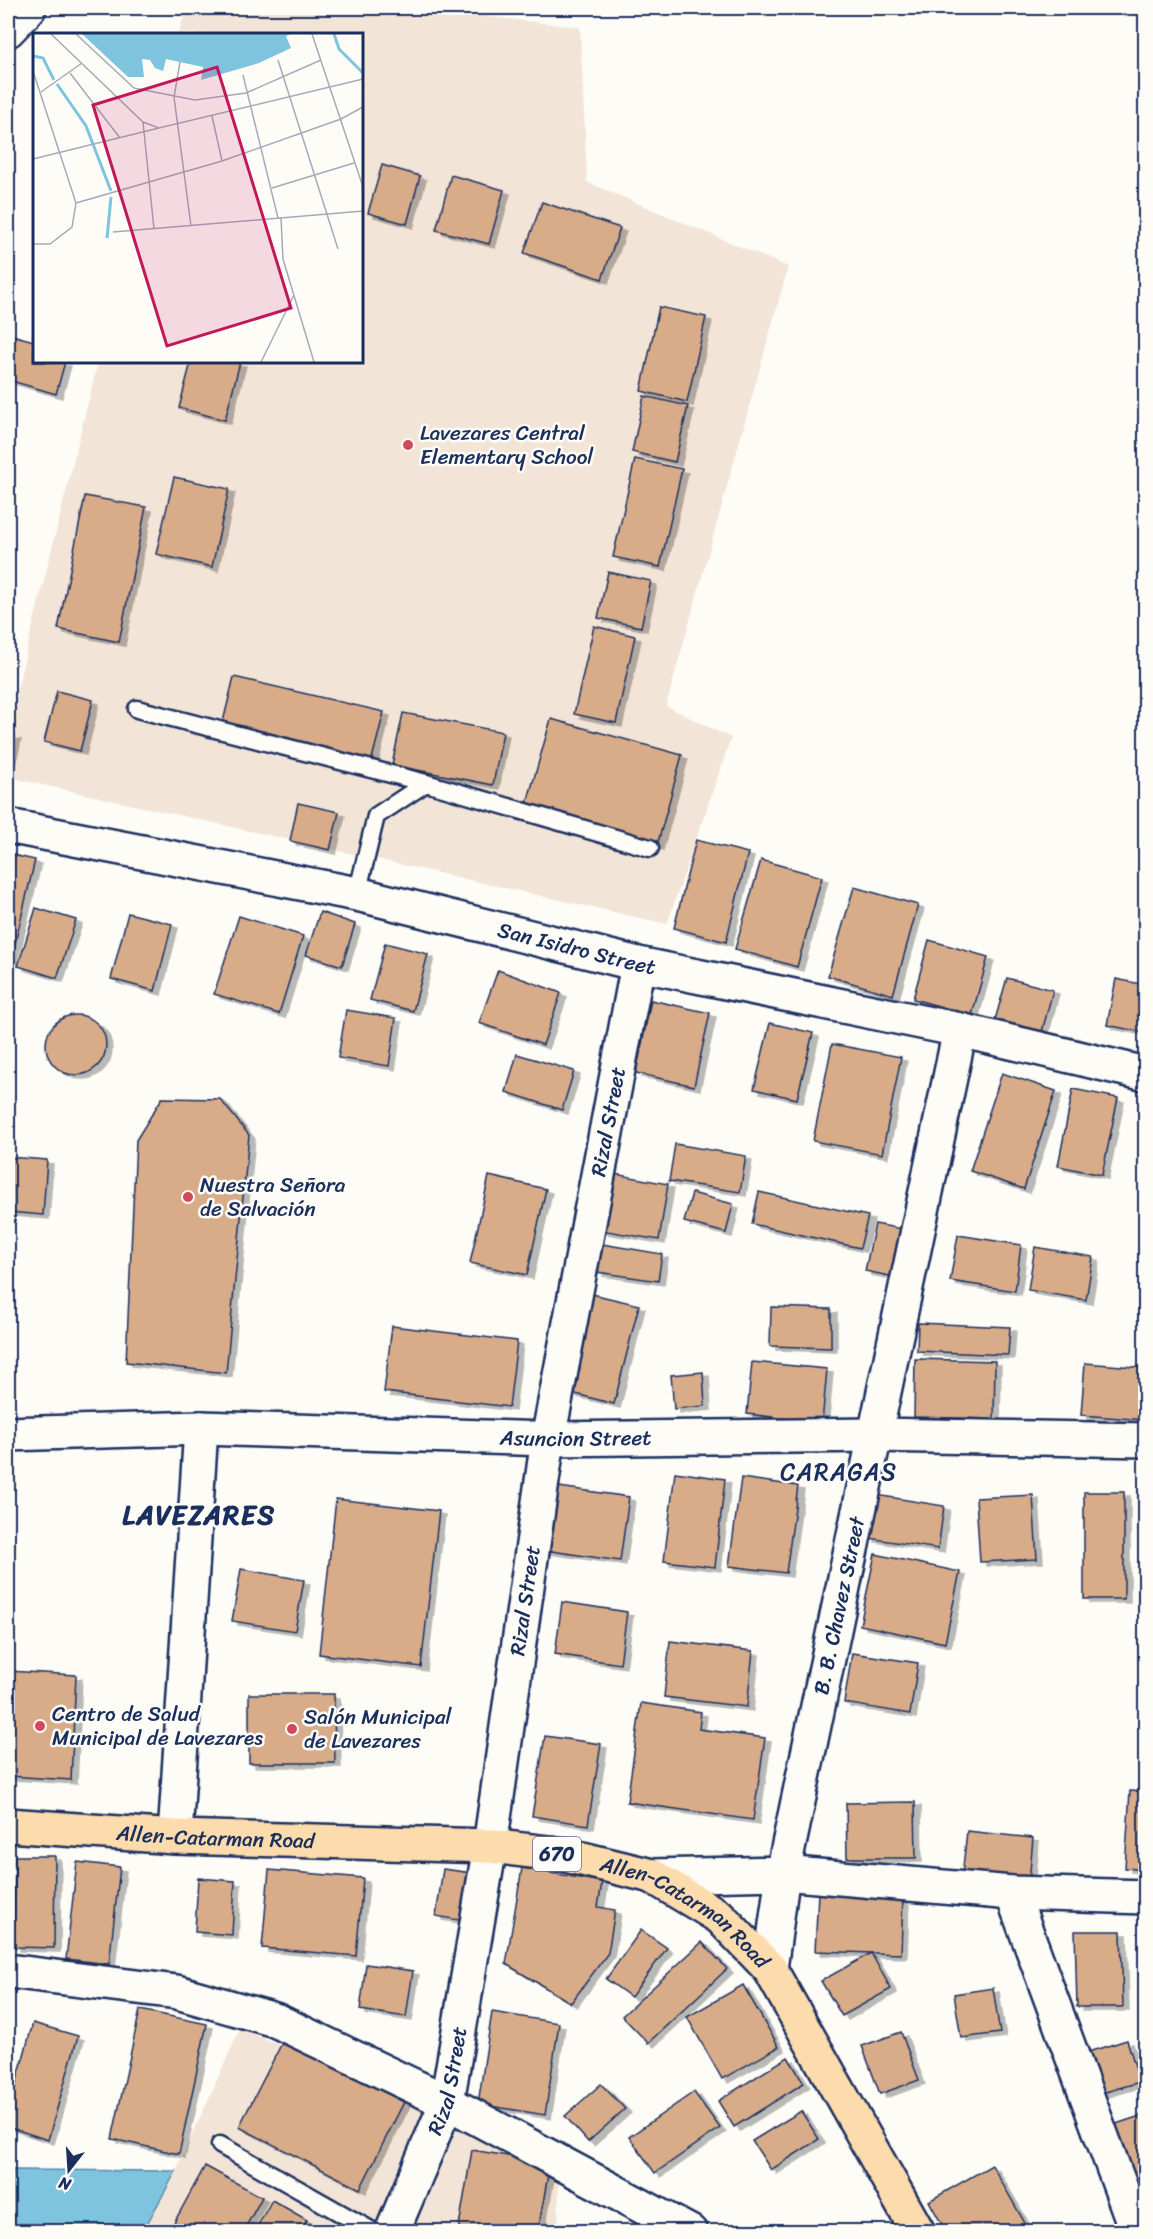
<svg xmlns="http://www.w3.org/2000/svg" width="1153" height="2239" font-family="Sriracha,sans-serif">
<style>
.built{fill:#f2e4d6}
.water{fill:#7ec4df;stroke:#5688ab;stroke-width:1.5}
.building{fill:#d8ac89;stroke:#1b2f5e;stroke-width:1.5;filter:url(#shadow)}
.lines{fill:none;stroke-linecap:round;stroke-linejoin:round}
.service-casing{stroke:#1b2f5e;stroke-width:21}
.minor-casing{stroke:#1b2f5e;stroke-width:38}
.tertiary-casing{stroke:#1b2f5e;stroke-width:38}
.primary-casing{stroke:#1b2f5e;stroke-width:38}
.service{stroke:#fdfcf7;stroke-width:16}
.minor{stroke:#fdfcf7;stroke-width:33}
.tertiary{stroke:#fdfcf7;stroke-width:33}
.primary{stroke:#fcdcac;stroke-width:33}
.poi-dot{fill:#d1495b;stroke:#fdfcf7;stroke-width:2}
.labels{text-anchor:middle;stroke-width:5;stroke-linejoin:round;paint-order:stroke}
.shield{fill:#fdfcf7;stroke:#5f6c8c;stroke-width:1.5}
.shield-label{font-size:20px;font-weight:bold;fill:#1b2f5e}
.poi-label{font-size:21px;fill:#1b2f5e;stroke:#fdfcf7;text-anchor:start}
.street-label{font-size:21px;fill:#1b2f5e;stroke:#fdfcf7}
.quarter-label{font-size:24px;letter-spacing:1.5px;fill:#1b2f5e;stroke:#fdfcf7}
.district-label{font-size:27px;font-weight:bold;letter-spacing:1.5px;fill:#1b2f5e;stroke:#fdfcf7}
.inset-river{fill:none;stroke:#7ec4df;stroke-width:3}
.inset-road{fill:none;stroke:#a3aaba;stroke-width:1.5}
.view{fill:#c2185b;fill-opacity:0.15;stroke:#c2185b;stroke-width:3}
.inset-edge{fill:none;stroke:#1b2f5e;stroke-width:3}
</style>
<defs>
<filter id="shadow"><feDropShadow dx="6" dy="4" stdDeviation="0" flood-color="#0004"/></filter>
</defs>
<rect width="100%" height="100%" fill="#fdfcf7"/>
<filter id="ink" filterUnits="userSpaceOnUse"><feTurbulence type="fractalNoise" baseFrequency=".0167" numOctaves="2"/><feDisplacementMap in="SourceGraphic" scale="12" xChannelSelector="R" yChannelSelector="G"/><feConvolveMatrix kernelMatrix="1 2 1 2 8 2 1 2 1" color-interpolation-filters="sRGB"/></filter>
<g filter="url(#ink)">
<g class="built">
<path d="M186,8H407L580,27L587,182L788,267L666,706L731,738L667,924L8,777V726L98,362H362V34H179Z"/>
<path d="M240,2029L406,2097L559,2177L558,2231L143,2232L176,2171Z"/>
</g>
<path class="water" d="M8,2170L176,2171L143,2231L8,2232Z"/>
<g class="building">
<path d="M382,165L420,176L407,224L368,213Z"/>
<path d="M451,175L504,190L489,244L436,230Z"/>
<path d="M542,202L620,228L602,279L524,253Z"/>
<path d="M659,307L706,317L687,402L641,391Z"/>
<path d="M12,335L34,341V362H65L56,394L8,380V351Z"/>
<path d="M191,362H240L225,420L179,408Z"/>
<path d="M644,396L688,406L675,462L632,452Z"/>
<path d="M635,459L682,469L660,567L613,557Z"/>
<path d="M174,477L229,489L212,567L156,554Z"/>
<path d="M85,496L146,507L119,642L58,629Z"/>
<path d="M608,572L651,581L641,627L598,618Z"/>
<path d="M594,626L635,636L616,723L574,714Z"/>
<path d="M234,677L384,712L371,763L222,726Z"/>
<path d="M57,691L93,700L80,751L44,742Z"/>
<path d="M403,713L503,732L493,785L392,765Z"/>
<path d="M551,719L682,755L657,846L525,810Z"/>
<path d="M8,735L15,736L8,768Z"/>
<path d="M298,803L339,812L330,850L290,841Z"/>
<path d="M696,840L748,853L726,942L674,928Z"/>
<path d="M8,854L35,860L8,973Z"/>
<path d="M761,860L822,877L797,967L735,949Z"/>
<path d="M854,887L918,905L893,995L828,976Z"/>
<path d="M36,908L76,920L57,978L18,966Z"/>
<path d="M320,912L355,924L342,966L306,955Z"/>
<path d="M128,913L172,924L155,991L111,979Z"/>
<path d="M239,916L303,936L279,1014L214,994Z"/>
<path d="M929,940L988,957L972,1015L913,999Z"/>
<path d="M385,943L428,954L413,1011L370,1000Z"/>
<path d="M498,970L561,993L543,1045L479,1023Z"/>
<path d="M1007,978L1053,990L1042,1032L995,1020Z"/>
<path d="M1116,979L1146,985V1033L1107,1025Z"/>
<path d="M651,1000L710,1013L694,1086L636,1073Z"/>
<path d="M346,1010L396,1018L389,1066L338,1058Z"/>
<circle cx="76" cy="1045" r="30"/>
<path d="M770,1023L813,1033L797,1099L754,1089Z"/>
<path d="M832,1044L901,1057L882,1154L813,1141Z"/>
<path d="M517,1054L574,1071L562,1110L506,1092Z"/>
<path d="M1002,1073L1056,1091L1024,1189L970,1171Z"/>
<path d="M1073,1089L1118,1098L1102,1175L1058,1166Z"/>
<path d="M162,1098L220,1099L249,1135L226,1373L126,1362L136,1140Z"/>
<path d="M675,1144L746,1156L740,1192L669,1181Z"/>
<path d="M8,1157L47,1160L43,1215L8,1212Z"/>
<path d="M604,1172L668,1184L659,1240L595,1229Z"/>
<path d="M489,1176L546,1189L527,1275L470,1263Z"/>
<path d="M759,1192L868,1216L860,1248L752,1224Z"/>
<path d="M692,1193L733,1204L726,1233L684,1222Z"/>
<path d="M875,1224L908,1230L899,1278L865,1271Z"/>
<path d="M958,1235L1021,1245L1015,1291L950,1281Z"/>
<path d="M602,1244L662,1254L658,1281L597,1272Z"/>
<path d="M1035,1247L1093,1257L1086,1300L1028,1290Z"/>
<path d="M588,1293L639,1305L614,1404L564,1391Z"/>
<path d="M771,1307L831,1309V1348L770,1346Z"/>
<path d="M918,1323L1010,1327L1008,1355L917,1351Z"/>
<path d="M392,1326L517,1341L509,1407L384,1392Z"/>
<path d="M915,1359L995,1361L994,1419L914,1417Z"/>
<path d="M752,1362L827,1369L822,1423L747,1414Z"/>
<path d="M1085,1363L1146,1368V1420L1081,1415Z"/>
<path d="M703,1372L705,1406L674,1409L671,1375Z"/>
<path d="M675,1472L725,1479L715,1567L664,1561Z"/>
<path d="M741,1478L798,1486L786,1573L729,1566Z"/>
<path d="M552,1486L629,1497L620,1561L544,1550Z"/>
<rect x="1084" y="1492" width="40" height="107"/>
<path d="M876,1495L944,1506L938,1549L869,1538Z"/>
<path d="M1033,1495L1037,1559L980,1562L976,1498Z"/>
<path d="M336,1499L439,1511L421,1667L319,1654Z"/>
<path d="M875,1554L960,1572L945,1643L860,1625Z"/>
<path d="M241,1569L304,1580L295,1631L232,1621Z"/>
<path d="M562,1602L627,1612L620,1664L555,1654Z"/>
<path d="M670,1641L753,1651L747,1707L664,1697Z"/>
<path d="M852,1653L918,1663L910,1714L844,1703Z"/>
<path d="M8,1671L76,1675L71,1780L8,1776Z"/>
<path d="M249,1694H334L335,1763H249Z"/>
<path d="M641,1703L701,1712L699,1729L765,1738L753,1820L627,1802Z"/>
<path d="M545,1736L601,1744L588,1825L532,1816Z"/>
<path d="M1130,1791L1146,1792V1870L1125,1868Z"/>
<path d="M915,1802L916,1858H847L846,1803Z"/>
<path d="M967,1831L1033,1838L1029,1883L962,1876Z"/>
<path d="M15,1856H55L54,1948L14,1947Z"/>
<path d="M77,1862L120,1867L109,1964L66,1959Z"/>
<path d="M522,1868L602,1882L598,1907L615,1910L608,1953L571,2003L506,1964Z"/>
<path d="M443,1869L472,1873L464,1921L436,1916Z"/>
<path d="M269,1870L363,1878L356,1956L262,1948Z"/>
<path d="M198,1878L235,1881L232,1935L195,1932Z"/>
<path d="M818,1893L903,1896L901,1954L815,1951Z"/>
<path d="M641,1930L667,1948L631,1997L606,1979Z"/>
<path d="M1075,1931H1121L1123,2007H1077Z"/>
<path d="M702,1942L727,1969L648,2043L622,2016Z"/>
<path d="M871,1953L891,1989L842,2016L821,1981Z"/>
<path d="M366,1964L413,1971L406,2017L360,2010Z"/>
<path d="M743,1985L779,2047L722,2079L687,2017Z"/>
<path d="M993,1988L1000,2033L961,2038L954,1994Z"/>
<path d="M140,2010L207,2024L179,2154L112,2139Z"/>
<path d="M492,2012L559,2023L545,2115L478,2104Z"/>
<path d="M33,2023L78,2036L48,2140L8,2127V2112Z"/>
<path d="M901,2032L919,2080L880,2094L862,2046Z"/>
<path d="M1127,2040L1140,2082L1088,2097L1075,2056Z"/>
<path d="M283,2041L404,2102L360,2189L239,2127Z"/>
<path d="M788,2057L804,2083L734,2127L718,2101Z"/>
<path d="M601,2084L625,2109L588,2142L565,2116Z"/>
<path d="M694,2092L720,2128L655,2173L629,2137Z"/>
<path d="M801,2111L819,2139L771,2170L752,2141Z"/>
<path d="M1146,2114V2193L1138,2195L1116,2124Z"/>
<path d="M472,2150L550,2163L538,2232H458Z"/>
<path d="M992,2165L1030,2232H946L929,2201Z"/>
<path d="M205,2166L262,2197L243,2232H169Z"/>
<path d="M272,2200L307,2220L300,2232H254Z"/>
</g>
<g class="lines">
<defs>
<g id="service">
<path d="M137,709L426,783L650,848"/>
<path d="M357,894L376,816L426,783"/>
<path d="M220,2145L374,2232"/>
</g>
<g id="minor">
<path d="M8,30L29,8"/>
<path id="s1" d="M8,826L357,894L638,964L960,1030L1146,1074"/>
<path id="s2" d="M8,1434L201,1428L548,1439L875,1435L1146,1440"/>
<path d="M175,1837L201,1428"/>
<path id="s3" d="M490,1846L548,1439L638,964"/>
<path d="M652,1876L783,1873L1012,1893L1146,1897"/>
<path d="M1012,1893L1137,2232"/>
<path id="s4" d="M770,1969L783,1873L960,1030"/>
<path d="M8,1971L177,1992L275,2020L447,2102L690,2232"/>
</g>
<g id="tertiary">
<path id="s5" d="M392,2232L447,2102L490,1846"/>
</g>
<g id="primary">
<path id="s6" d="M8,1825L175,1837L490,1846L566,1855L652,1876L720,1917L770,1969L918,2232"/>
</g>
</defs>
<use href="#service" class="service-casing"/>
<use href="#minor" class="minor-casing"/>
<use href="#tertiary" class="tertiary-casing"/>
<use href="#primary" class="primary-casing"/>
<use href="#service" class="service"/>
<use href="#minor" class="minor"/>
<use href="#tertiary" class="tertiary"/>
<use href="#primary" class="primary"/>
</g>
</g>
<g class="poi-dot">
<circle cx="408" cy="445" r="6"/>
<circle cx="188" cy="1197" r="6"/>
<circle cx="40" cy="1726" r="6"/>
<circle cx="292" cy="1729" r="6"/>
</g>
<g class="labels">
<rect class="shield" x="533" y="1837" width="48" height="34" rx="4.5"/>
<g class="shield-label">
<text x="557" y="1861">670</text>
</g>
<g class="poi-label">
<text x="420" y="440">Lavezares Central<tspan x="420" dy="24">Elementary School</tspan></text>
<text x="200" y="1192">Nuestra Señora<tspan x="200" dy="24">de Salvación</tspan></text>
<text x="52" y="1721">Centro de Salud<tspan x="52" dy="24">Municipal de Lavezares</tspan></text>
<text x="304" y="1724">Salón Municipal<tspan x="304" dy="24">de Lavezares</tspan></text>
</g>
<g class="street-label">
<text dy="7" stroke="none"><textPath href="#s1" startOffset="582">San Isidro Street</textPath></text>
<text dy="7" stroke="none"><textPath href="#s3" startOffset="734">Rizal Street</textPath></text>
<text dy="7" stroke="none"><textPath href="#s2" startOffset="568">Asuncion Street</textPath></text>
<text dy="7" stroke="none"><textPath href="#s3" startOffset="248">Rizal Street</textPath></text>
<text dy="7" stroke="none"><textPath href="#s4" startOffset="370">B. B. Chavez Street</textPath></text>
<text dy="7" stroke="none"><textPath href="#s6" startOffset="208">Allen-Catarman Road</textPath></text>
<text dy="7" stroke="none"><textPath href="#s6" startOffset="694">Allen-Catarman Road</textPath></text>
<text dy="7" stroke="none"><textPath href="#s5" startOffset="162">Rizal Street</textPath></text>
</g>
<g class="quarter-label">
<text x="839" y="1480">CARAGAS</text>
</g>
<g class="district-label">
<text x="199" y="1524">LAVEZARES</text>
</g>
</g>
<g transform="translate(33 33)">
<rect width="330" height="330" fill="#fdfcf7"/>
<path d="M49,1H258L253,3L258,15L226,30L168,47L170,34L133,26L130,38L122,35L117,27L109,26L111,44H95Z" fill="#7ec4df"/>
<path class="inset-river" d="M301,1L306,16L330,40M0,23L10,25L21,47M147,26L153,1M24,51L53,93L78,158M74,205L78,164"/>
<path class="inset-road" d="M18,1L110,89L126,95L330,46M43,1L101,55L162,67L213,60L288,27M279,1L330,154M245,27L305,216M147,29L141,64L158,193M0,38L43,170L39,194L17,211H0M37,40L87,105M210,42L245,185M8,59L49,30M179,83L189,128M110,89L121,196M0,126L126,95M239,155L321,130M43,170L189,128L308,86L330,74M248,185L250,226L281,329M80,199L330,178M228,329L261,262"/>
<path class="view" d="M184,34L258,275L134,313L60,72Z"/>
<rect width="330" height="330" class="inset-edge"/>
</g>
<rect width="1153" height="2239" fill="none" stroke="#fdfcf7" stroke-width="30"/>
<rect x="15" y="15" width="1123" height="2209" fill="none" stroke="#1b2f5e" stroke-width="2" filter="url(#ink)"/>
<g transform="translate(69 2170) rotate(197)" stroke="#fdfcf7" stroke-width="4.5" paint-order="stroke">
<path d="M0-4.5L10 22L0 15L-10 22Z" fill="#1b2f5e"/>
<text y="-9" font-size="16" font-weight="bold" text-anchor="middle" fill="#1b2f5e">N</text>
</g>
</svg>
